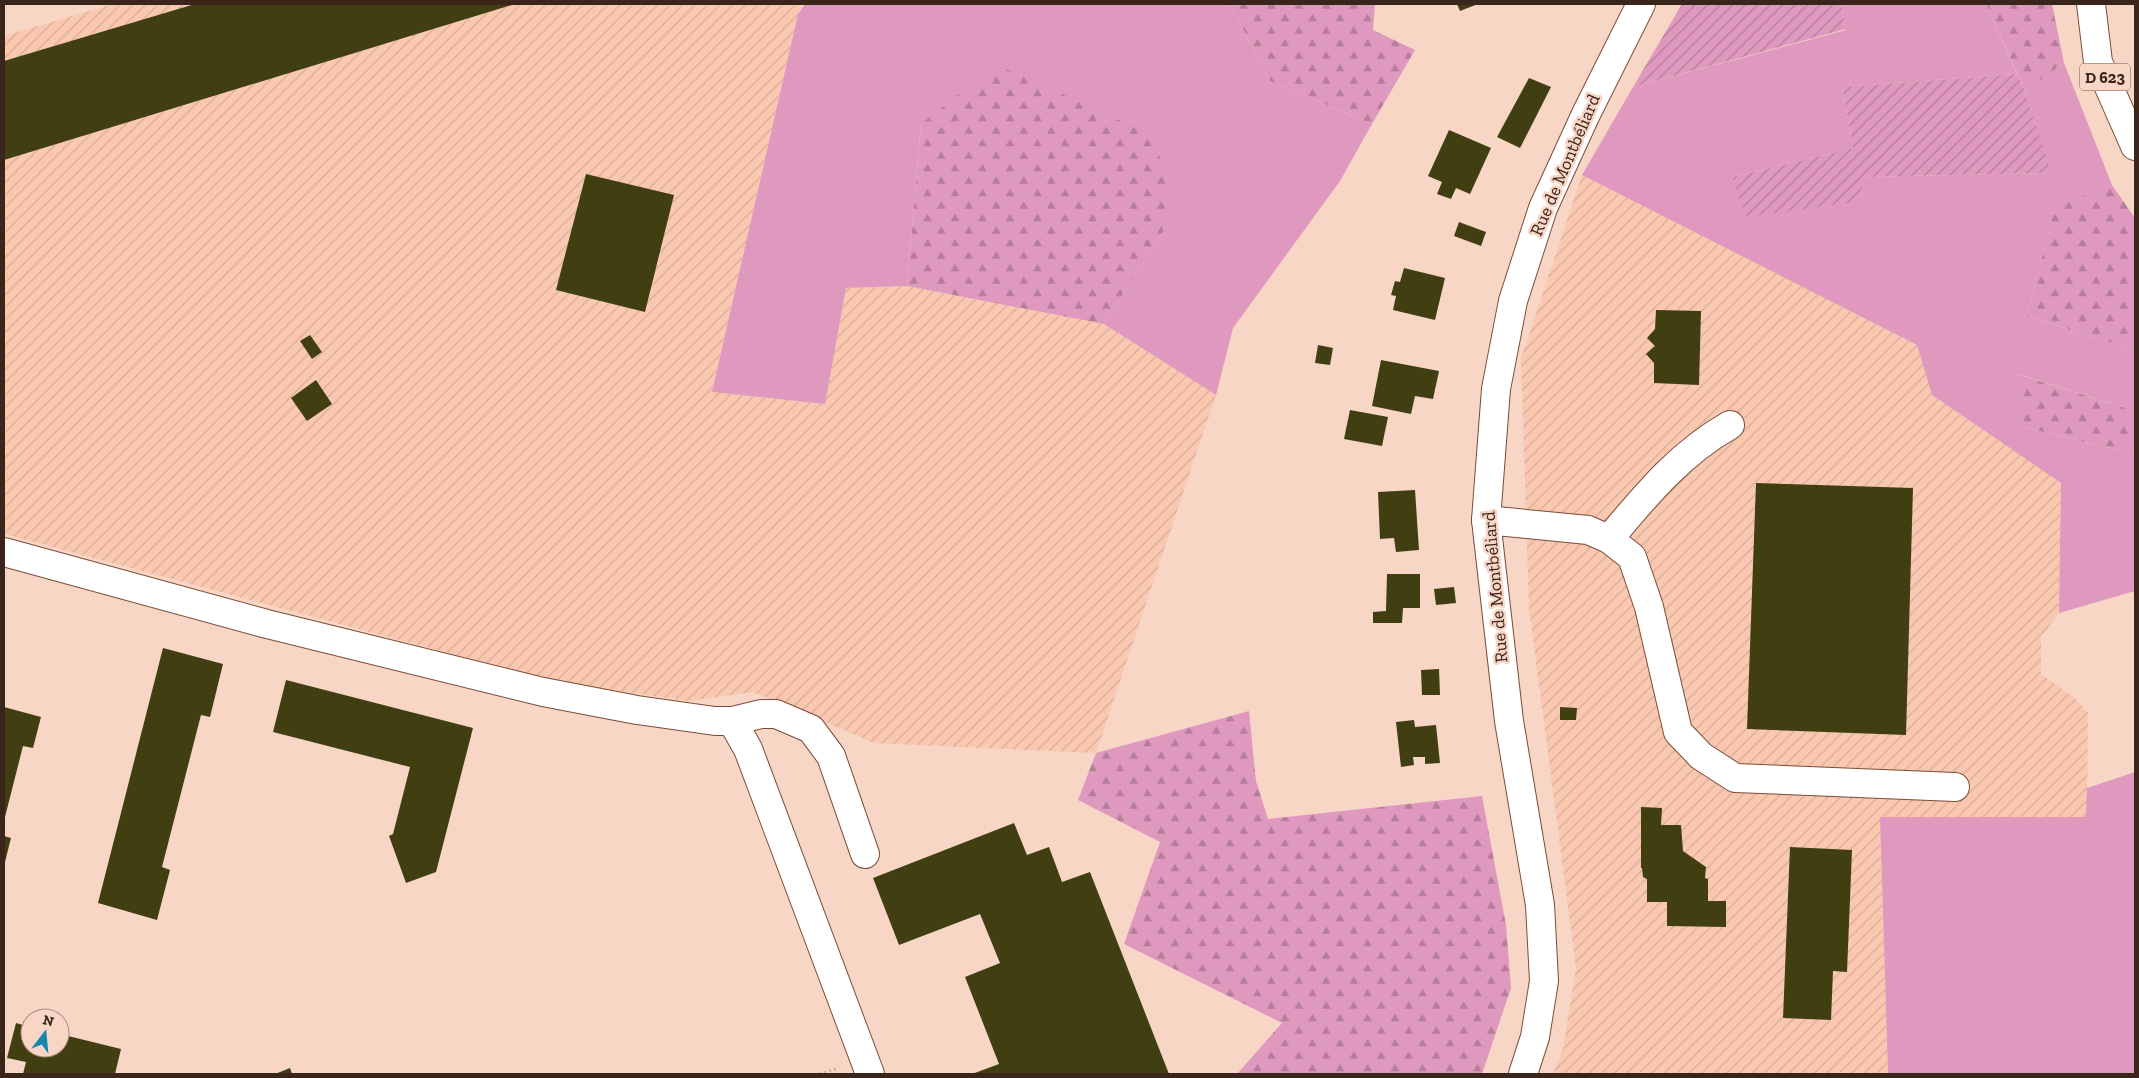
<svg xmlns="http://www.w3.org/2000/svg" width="2139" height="1078" font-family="'Zilla Slab',serif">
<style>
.industrial{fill:url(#industrial-furrows)}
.green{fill:#df99be}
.forest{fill:url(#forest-firs)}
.garden{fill:url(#garden-furrows)}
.building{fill:#413f12}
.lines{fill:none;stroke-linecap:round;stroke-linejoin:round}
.minor-casing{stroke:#7a4c35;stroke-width:30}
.major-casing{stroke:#7a4c35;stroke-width:30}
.path{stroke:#b29587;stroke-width:3;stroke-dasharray:1 4;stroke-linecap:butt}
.minor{stroke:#fff;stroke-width:28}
.major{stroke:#fff;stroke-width:28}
.labels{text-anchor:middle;stroke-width:5;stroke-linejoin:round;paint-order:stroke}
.shield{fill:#f8d6c6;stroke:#735a4e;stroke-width:1}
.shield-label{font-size:16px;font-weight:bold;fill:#3a251b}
.street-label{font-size:18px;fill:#3a251b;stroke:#f8d6c6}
</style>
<defs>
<pattern id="industrial-furrows" width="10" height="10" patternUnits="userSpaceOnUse" patternTransform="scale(1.25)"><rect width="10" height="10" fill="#fac8b0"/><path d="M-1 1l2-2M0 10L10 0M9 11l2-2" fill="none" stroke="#d7ac97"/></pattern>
<pattern id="forest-firs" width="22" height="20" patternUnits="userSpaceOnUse" patternTransform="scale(1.25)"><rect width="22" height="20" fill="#df99be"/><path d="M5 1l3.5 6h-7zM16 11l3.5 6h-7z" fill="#b67d9a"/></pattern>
<pattern id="garden-furrows" width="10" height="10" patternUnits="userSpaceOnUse" patternTransform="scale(1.25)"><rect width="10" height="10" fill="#df99be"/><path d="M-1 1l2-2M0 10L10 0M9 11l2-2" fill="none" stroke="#b67d9a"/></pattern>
</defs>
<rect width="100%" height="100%" fill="#f8d6c6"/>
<g class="industrial">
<path d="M113,4H802L798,14L712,392L825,404L846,288L907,286L1104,324L1216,395L1096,753L874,743L753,692L690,701L557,682L4,534V36Z"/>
<path d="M1582,175L1917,345L1932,395L2061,483L2059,613L2041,637V674L2075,698L2088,713L2087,817H1880L1888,1074H1553L1563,1049L1576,968L1529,608L1521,359Z"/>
</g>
<g class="green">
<path d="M805,4H1230L1270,81L1372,124L1340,181L1233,328L1216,395L1104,324L1175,213L921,124L907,286L846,288L825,404L712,392L798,14Z"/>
<path d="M1841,4H1986L2017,74L1842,87L1853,148L1732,177L1862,201L1860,177L2050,173L2025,91L2064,63L2112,185L2055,208L2027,316L2135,350V411L2018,374V426L2135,454V591L2059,613L2061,483L1932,395L1917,345L1582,175L1633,87L1846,30Z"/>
<path d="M2135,772V1074H1888L1880,817H2086L2087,788Z"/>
</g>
<g class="forest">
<path d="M1230,4H1375L1373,30L1415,50L1372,124L1270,81Z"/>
<path d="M1986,4H2052L2064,63L2025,91Z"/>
<path d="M996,64L1154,136L1175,213L1104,324L907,286L921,124Z"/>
<path d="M2112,185L2135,218V350L2027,316L2055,207Z"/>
<path d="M2017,374L2135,411V454L2018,426Z"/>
<path d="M1249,711L1256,781L1268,819L1482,796L1506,925L1511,988L1482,1074H1237L1282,1023L1124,944L1160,842L1078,800L1096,753Z"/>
</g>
<g class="garden">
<path d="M1682,4H1841L1846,29L1633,87Z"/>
<path d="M2017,74L2025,91L2051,173L1861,177L1862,201L1746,217L1732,177L1853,148L1842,87Z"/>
</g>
<g class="building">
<path d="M195,4H515L4,160V61Z"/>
<path d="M1457,4H1478L1460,11Z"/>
<path d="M1529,78L1551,87L1520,148L1497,137Z"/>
<path d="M1449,130L1491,148L1470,194L1456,188L1451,199L1437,194L1442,182L1428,176Z"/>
<path d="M586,174L674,195L645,312L556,290Z"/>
<path d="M1459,222L1486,232L1481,246L1454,236Z"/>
<path d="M1404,268L1445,278L1435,320L1393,310L1396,296L1391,295L1395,281L1400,282Z"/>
<path d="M1656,310L1701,311L1699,385L1654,383V363L1646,354L1655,346L1647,338L1655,329Z"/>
<path d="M310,335L322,352L312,359L300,341Z"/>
<path d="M1318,345L1333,348L1330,365L1315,363Z"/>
<path d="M1381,360L1439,371L1433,399L1415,396L1411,414L1372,406Z"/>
<path d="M316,380L332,404L307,421L291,398Z"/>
<path d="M1350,410L1388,417L1382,446L1344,439Z"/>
<path d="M1756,483L1913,488L1906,735L1747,729Z"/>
<path d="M1415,490L1419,550L1396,552L1394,538L1380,539L1378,492Z"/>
<path d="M1387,574H1420V608H1403L1402,623H1373V612L1386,611Z"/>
<path d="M1454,587L1456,603L1436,605L1434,589Z"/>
<path d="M163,648L223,664L210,717L201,715L162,867L170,870L157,920L98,903Z"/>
<path d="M1439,669L1440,695H1422L1421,670Z"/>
<path d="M286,680L473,728L436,872L406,883L389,836L393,834L410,767L273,732Z"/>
<path d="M4,707L41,717L33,748L23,746L4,821Z"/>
<path d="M1560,707L1577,708L1576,720H1560Z"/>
<path d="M1414,720L1415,727L1436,725L1440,763L1425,764V757H1413L1414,765L1401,767L1396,722Z"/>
<path d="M1641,807L1662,808L1661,825H1681L1683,851L1706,867L1705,878L1708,879V901H1726V927L1667,926V902H1647V879L1643,877L1642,868H1641Z"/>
<path d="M1014,823L1027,855L1049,847L1062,882L1090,872L1169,1074H972L999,1064L965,977L1000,963L980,914L899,945L873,878Z"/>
<path d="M4,836L11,838L4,866Z"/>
<path d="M1790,847L1852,850L1847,972L1833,971L1831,1020L1783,1018Z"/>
<path d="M16,1023L30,1027V1048H60V1034L121,1049L115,1074H23L26,1062L7,1058Z"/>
<path d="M290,1068L292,1074H275Z"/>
</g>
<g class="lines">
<defs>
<g id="minor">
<path d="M1486,520L1588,530L1609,539L1632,557L1649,607L1678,732L1701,756L1735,778L1955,787"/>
<path d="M1609,539C1646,495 1679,454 1730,425"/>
<path d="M4,552L267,624L543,692L637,710L715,721H732L761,714H776L811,729L831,756L865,854"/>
<path d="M732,721L748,749L870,1074"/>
<path d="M1523,1074L1535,1037L1544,981L1540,905L1509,721L1486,520L1496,389L1513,301L1543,208L1586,114L1641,4"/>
</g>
<path id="major" d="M2091,4L2098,62L2135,146"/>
</defs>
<use href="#minor" class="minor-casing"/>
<use href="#major" class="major-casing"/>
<path class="path" d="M820,1074L836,1069"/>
<use href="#minor" class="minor"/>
<use href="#major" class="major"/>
</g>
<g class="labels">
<rect class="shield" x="2080" y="63.5" width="50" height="27" rx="4"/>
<g class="shield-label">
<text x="2105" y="83">D 623</text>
</g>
<g class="street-label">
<text transform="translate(1565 165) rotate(-67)" y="6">Rue de Montbéliard</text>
<text transform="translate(1495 587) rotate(-95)" y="6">Rue de Montbéliard</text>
</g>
</g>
<rect width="2139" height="1078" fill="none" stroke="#3a251b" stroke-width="10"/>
<g transform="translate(45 1033) rotate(16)"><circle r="24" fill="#f8d6c6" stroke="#ac8f82"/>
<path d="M0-4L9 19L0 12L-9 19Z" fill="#1487ad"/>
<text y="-8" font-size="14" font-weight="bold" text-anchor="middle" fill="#3a251b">N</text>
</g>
</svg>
